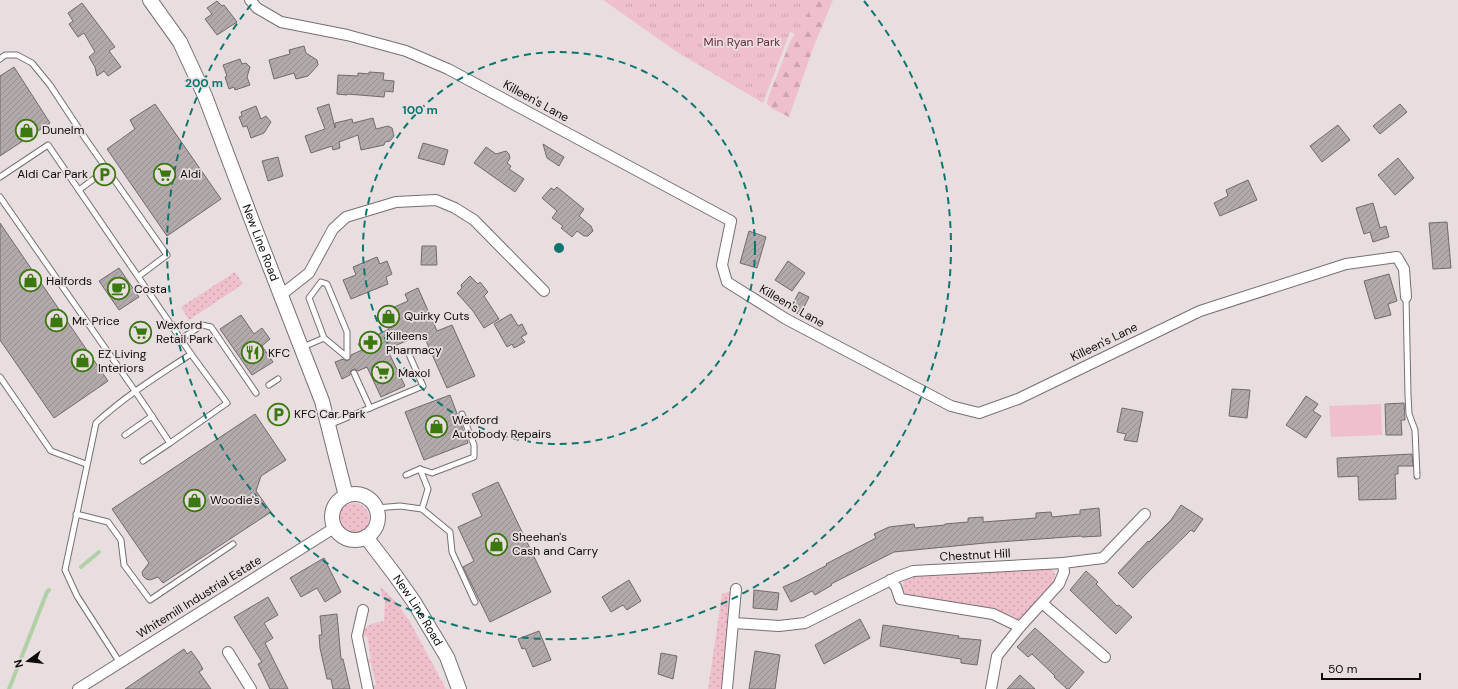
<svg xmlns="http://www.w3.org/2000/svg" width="1458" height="689" font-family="'DM Sans',sans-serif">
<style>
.grass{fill:url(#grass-dots)}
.forest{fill:url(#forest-firs)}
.park{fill:url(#park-tufts)}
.pitch{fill:#efc0cb}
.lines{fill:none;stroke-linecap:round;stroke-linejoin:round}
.stream{stroke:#b2d0a5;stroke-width:4}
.building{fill:url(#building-hatch);stroke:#71696b}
.lane-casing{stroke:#776f71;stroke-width:7}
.street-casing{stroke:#776f71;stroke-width:12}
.secondary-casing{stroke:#776f71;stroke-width:16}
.lane{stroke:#fff;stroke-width:5}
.street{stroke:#fff;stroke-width:10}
.secondary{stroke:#fff;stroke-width:14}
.ring{fill:none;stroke:#0f766e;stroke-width:2;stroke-dasharray:7 5}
.labels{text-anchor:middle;stroke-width:3.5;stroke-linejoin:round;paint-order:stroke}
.park-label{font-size:12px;fill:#6d2b40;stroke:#e8dee0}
.street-label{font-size:12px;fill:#0e0b0b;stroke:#e8dee0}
.poi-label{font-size:12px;fill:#0e0b0b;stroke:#e8dee0;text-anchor:start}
.centre{fill:#0f766e;stroke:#e8dee0;stroke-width:2}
.ring-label{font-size:12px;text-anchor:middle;font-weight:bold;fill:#0f766e;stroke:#e8dee0;stroke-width:3.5;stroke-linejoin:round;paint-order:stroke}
</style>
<defs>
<pattern id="grass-dots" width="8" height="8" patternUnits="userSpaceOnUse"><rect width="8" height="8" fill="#efc0cb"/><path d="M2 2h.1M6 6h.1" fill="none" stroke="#cca4ad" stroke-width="1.8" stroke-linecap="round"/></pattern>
<pattern id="forest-firs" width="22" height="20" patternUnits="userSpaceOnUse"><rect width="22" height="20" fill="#efc0cb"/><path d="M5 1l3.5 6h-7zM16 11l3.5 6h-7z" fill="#cca4ad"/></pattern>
<pattern id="park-tufts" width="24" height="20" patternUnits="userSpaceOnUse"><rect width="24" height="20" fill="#efc0cb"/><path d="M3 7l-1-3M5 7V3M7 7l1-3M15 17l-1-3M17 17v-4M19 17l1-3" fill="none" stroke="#cca4ad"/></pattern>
<pattern id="building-hatch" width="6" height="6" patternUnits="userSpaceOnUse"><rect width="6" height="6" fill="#b2a9ab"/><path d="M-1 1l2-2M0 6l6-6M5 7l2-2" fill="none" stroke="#989092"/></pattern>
</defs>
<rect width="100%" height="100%" fill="#e8dee0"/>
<g class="grass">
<path d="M235,272L243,284L189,320L181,307Z"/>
<circle cx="354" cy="518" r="15"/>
<path d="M1048,568L1054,571L1056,579L1022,617L1017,620L991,609L908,596C901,591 901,586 905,579L912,577Z"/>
<path d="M380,586L395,601L409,620L446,689H373L372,686L376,685L371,663H366L365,660L371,659L367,636L362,637C364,624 373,623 384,621L385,601L382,597Z"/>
<path d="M731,591L721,689H708L722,594Z"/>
</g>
<path class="forest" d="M806,0H833L815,43L789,117L773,109L767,104L768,98L790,42L801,24Z"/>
<path class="park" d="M603,0H810L809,10L800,36L790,32L763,103L677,52Z"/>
<path class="pitch" d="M1381,404L1382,435L1331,437L1329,406Z"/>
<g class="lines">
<g class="stream">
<path d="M81,567L99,552"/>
<path d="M9,689L47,592L49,590"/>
</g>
</g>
<g class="building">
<path d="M217,1L222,6L224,5L237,22L217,35L205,19L212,14L207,8Z"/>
<path d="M82,3L115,47L109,51L121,67L108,76L104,71L97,76L95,67L89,57L95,52L84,33L78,37L69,24L73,21L68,13Z"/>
<path d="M304,46L306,53L317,60L318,65L308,76L296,79L294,73L274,79L269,60L290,54L289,50Z"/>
<path d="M240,59L242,64L246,63L250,67L247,77L250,85L235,90L234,87L229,89L225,77L227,76L223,65Z"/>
<path d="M14,67L50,123L0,156V76Z"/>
<path d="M369,72L384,73L383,80L394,81L393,92L385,91L384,97L347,94V95L337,94L338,75L358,76V73L369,74Z"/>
<path d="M155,104L221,199L167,236L107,149L135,129L130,120Z"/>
<path d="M329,104L335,128V123L352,119L353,123L373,118L376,129L388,126L392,128L394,136L390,141L385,142L384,145L361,150L358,135L339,142L340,148L333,150L332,146L311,153L305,136L325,129L317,108Z"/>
<path d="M1400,104L1407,112L1380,134L1373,126Z"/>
<path d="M256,106L261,119L266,116L271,122L264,133L251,138L247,126L243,127L239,117L242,116L241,112Z"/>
<path d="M1338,125L1350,140L1322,162L1310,146Z"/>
<path d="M423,143L448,150L444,165L418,158Z"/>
<path d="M543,144L564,157L559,166L547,158Z"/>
<path d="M486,147L496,154L506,151L509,154L510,158L507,163L511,166L509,169L524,179L515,192L474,163Z"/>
<path d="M278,157L283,176L268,181L262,161Z"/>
<path d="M1398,158L1414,178L1395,195L1378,175Z"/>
<path d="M1248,180L1257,200L1220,216L1214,203L1228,196L1226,190Z"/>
<path d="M557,187L584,209L579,216L591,226L593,231L588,236H584L577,231L572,237L561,228L563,226L552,218L557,211L542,198L551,188L554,190Z"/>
<path d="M1373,203L1380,228L1386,226L1389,237L1373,242L1370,232L1364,234L1356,208Z"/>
<path d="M1447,222L1451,268L1433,269L1429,223Z"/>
<path d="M0,223L108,381L54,418L0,340Z"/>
<path d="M749,231L766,237L757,268L740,263Z"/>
<path d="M422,246H436L437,265H421Z"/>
<path d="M377,257L380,264L387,261L392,274L386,277L388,284L351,299L343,280L356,275L353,267Z"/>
<path d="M788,261L805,273L792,291L775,280Z"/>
<path d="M119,268L139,297L119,310L99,281Z"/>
<path d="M1389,274L1397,301L1388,304L1391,315L1375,319L1364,281Z"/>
<path d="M470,276L478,284L480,282L488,292L484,296L499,319L484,328L473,311L457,293L462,288L461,285Z"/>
<path d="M418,288L437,331L452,325L475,376L447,388L423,334L387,349L405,386L381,397L367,367L358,371L355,369L352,370L350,372V375L342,379L335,362L343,359L346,361L349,360L351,355L362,350L358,344L389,329L381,313L408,301L405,294Z"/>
<path d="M799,292L809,297L800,315L790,309Z"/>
<path d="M511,314L518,326L522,324L527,334L521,337L525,342L514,348L512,344L507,347L494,324Z"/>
<path d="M241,315L254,334L262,328L270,339L262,346L273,362L252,375L220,329Z"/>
<path d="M1232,389L1250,390L1247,418L1229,416Z"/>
<path d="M450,395L468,443L424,460L405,412Z"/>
<path d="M1306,396L1318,404L1313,411L1321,416L1306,438L1286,425Z"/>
<path d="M1404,403L1405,420H1401L1402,435H1386L1385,404Z"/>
<path d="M1122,408L1143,412L1137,442L1124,440L1126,434L1117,432Z"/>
<path d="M255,414L286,460L261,476L256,491L271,512L163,583L158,577L150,580L146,579L143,576L142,572L149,563L112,509Z"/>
<path d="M1412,454L1413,466H1398V474H1395L1396,499L1359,500L1358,476L1338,477L1337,458Z"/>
<path d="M498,482L551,592L490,622L463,567L474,561L458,527L482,516L472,494Z"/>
<path d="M1181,505L1203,519L1194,532L1191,530L1146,574L1133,588L1118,573L1148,541L1149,542L1171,520Z"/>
<path d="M1099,508L1101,536L1082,537L1081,536L985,543L894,552L831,584L832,585L815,595L812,591L791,602L783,587L799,580L827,565L826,564L876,538L874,534L889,527L914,524L915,528L945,525V524L968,522V518L983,517V522L1036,518V513L1051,512L1052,517L1080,514V510Z"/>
<path d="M324,558L341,592L325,602L317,588L301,597L290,578Z"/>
<path d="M1086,571L1098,582L1096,584L1117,606L1119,605L1132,617L1116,634L1070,590Z"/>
<path d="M629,580L641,601L627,610L623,605L611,612L602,597Z"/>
<path d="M754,590L779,593L777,610L753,608Z"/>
<path d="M268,597L278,615L264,623L273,638L265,643L288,689H270L258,664L262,662L234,617Z"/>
<path d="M337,614L341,659H343L350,689H333L331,679H327L320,648L319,635H322L320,616Z"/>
<path d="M860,619L870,638L824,664L815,645Z"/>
<path d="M883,625L959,636L958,638L981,640L977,665L961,663V659L880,646Z"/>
<path d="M1035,628L1084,672L1069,689H1067L1054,677L1055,676L1032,654L1028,657L1017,647Z"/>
<path d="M539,631L551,660L533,667L525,648L522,649L518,639Z"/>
<path d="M184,649L187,654L191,651L199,662L203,669L199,672L211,689H125Z"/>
<path d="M755,651L780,655L775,689H749Z"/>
<path d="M661,653L677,656L673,679L658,674Z"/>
<path d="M1020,675L1035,689H1007Z"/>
</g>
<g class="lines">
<defs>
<g id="lane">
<path d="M0,59L5,55H17L32,63L50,85L87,141L167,255L139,276"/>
<path d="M0,177L48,145L191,354C159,375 125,396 96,423L65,570L77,596L120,663"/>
<path d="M79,190L107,169"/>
<path d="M0,197L135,391L170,443L227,403L191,354"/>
<path d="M321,282L327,284L347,332V357L324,338L309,298Z"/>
<path d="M1406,297L1408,395L1409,414L1415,430L1417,476"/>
<path d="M181,339L202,325L211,327L256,393"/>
<path d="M303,347L324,338"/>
<path d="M354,373L370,408"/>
<path d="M0,377L51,451L86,464"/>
<path d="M269,385L278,379"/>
<path d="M329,425L423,386L408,352"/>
<path d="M125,435L152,416"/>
<path d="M143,461L170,443"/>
<path d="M420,469L432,473L474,457V445L462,414"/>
<path d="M406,475L420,469L428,489L422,509"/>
<path d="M376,508L400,506L422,509L450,532L452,552L475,602"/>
<path d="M76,514L108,522L121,540L124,565L150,600L233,544"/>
</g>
<g id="street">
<path d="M250,0L257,8L281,22L347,35L406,51L448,69L731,221L722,265L727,282L786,319L951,406L979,413L1018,399L1200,311L1346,264L1397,257L1404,269L1406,297"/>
<path d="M281,295L309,273L333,229L346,217L396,202L436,200L455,208L474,220L544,291"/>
<path d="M890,580L896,587L900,599L993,614L1020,627"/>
<path d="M1042,603L1105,657"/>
<path d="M363,610L357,636L368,689"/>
<path d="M734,623L779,626L805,623L897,577L913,571L1063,563L1103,558L1145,514"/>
<path d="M228,652L251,689"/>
<path d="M78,689L334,528"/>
<path d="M727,689L736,589"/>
<path d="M991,689L997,656L1020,627L1059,584L1064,572L1063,563"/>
</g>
<g id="secondary">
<path id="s1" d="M150,0L180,42L205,96L254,226L322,401L346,496"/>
<circle cx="355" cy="517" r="23"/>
<path id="s2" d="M366,537L395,575L414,602L447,657L459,689"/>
</g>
</defs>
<use href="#lane" class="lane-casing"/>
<use href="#street" class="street-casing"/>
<use href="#secondary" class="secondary-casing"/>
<use href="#lane" class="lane"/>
<use href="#street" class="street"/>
<use href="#secondary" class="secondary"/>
</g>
<g class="ring">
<circle cx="559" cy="248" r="196"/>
<path d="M864 1A392 392 0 1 1 254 1"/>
</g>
<defs>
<symbol id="shop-ring" viewBox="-11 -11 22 22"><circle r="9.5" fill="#e8dee0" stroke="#3b7810" stroke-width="1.5"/><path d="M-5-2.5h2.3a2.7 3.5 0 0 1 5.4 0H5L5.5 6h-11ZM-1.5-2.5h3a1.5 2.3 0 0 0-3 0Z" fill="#3b7810"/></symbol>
<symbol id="parking-ring" viewBox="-11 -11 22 22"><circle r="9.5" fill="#e8dee0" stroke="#3b7810" stroke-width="1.5"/><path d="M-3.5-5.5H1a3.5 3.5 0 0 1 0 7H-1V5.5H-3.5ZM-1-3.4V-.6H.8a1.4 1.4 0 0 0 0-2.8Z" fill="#3b7810"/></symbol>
<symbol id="supermarket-ring" viewBox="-11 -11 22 22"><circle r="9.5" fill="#e8dee0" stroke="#3b7810" stroke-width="1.5"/><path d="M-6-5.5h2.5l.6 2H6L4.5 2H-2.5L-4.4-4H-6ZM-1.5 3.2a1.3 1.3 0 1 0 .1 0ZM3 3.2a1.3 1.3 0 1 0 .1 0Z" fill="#3b7810"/></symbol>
<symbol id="cafe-ring" viewBox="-11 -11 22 22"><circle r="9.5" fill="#e8dee0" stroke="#3b7810" stroke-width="1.5"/><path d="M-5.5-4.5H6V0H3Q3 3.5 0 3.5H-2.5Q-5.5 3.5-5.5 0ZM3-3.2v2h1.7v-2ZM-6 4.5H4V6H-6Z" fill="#3b7810"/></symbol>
<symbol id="pharmacy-ring" viewBox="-11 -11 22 22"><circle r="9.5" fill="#e8dee0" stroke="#3b7810" stroke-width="1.5"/><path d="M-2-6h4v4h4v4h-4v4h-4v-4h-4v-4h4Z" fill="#3b7810"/></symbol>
<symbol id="restaurant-ring" viewBox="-11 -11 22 22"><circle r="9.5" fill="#e8dee0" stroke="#3b7810" stroke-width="1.5"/><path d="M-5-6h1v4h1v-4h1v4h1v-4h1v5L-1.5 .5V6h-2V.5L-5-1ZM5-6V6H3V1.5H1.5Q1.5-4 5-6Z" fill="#3b7810"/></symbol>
</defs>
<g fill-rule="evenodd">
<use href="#shop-ring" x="14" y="118" width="25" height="25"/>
<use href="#parking-ring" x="92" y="162" width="25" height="25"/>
<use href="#supermarket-ring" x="152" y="162" width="25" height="25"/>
<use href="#shop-ring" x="18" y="268" width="25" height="25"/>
<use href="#cafe-ring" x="106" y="276" width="25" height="25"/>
<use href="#shop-ring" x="376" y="304" width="25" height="25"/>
<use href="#shop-ring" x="44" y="308" width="25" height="25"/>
<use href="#supermarket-ring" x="128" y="320" width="25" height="25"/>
<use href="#pharmacy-ring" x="358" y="330" width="25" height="25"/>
<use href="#restaurant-ring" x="240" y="340" width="25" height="25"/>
<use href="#shop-ring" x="70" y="348" width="25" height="25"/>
<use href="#supermarket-ring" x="370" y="360" width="25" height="25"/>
<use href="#parking-ring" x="266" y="402" width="25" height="25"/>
<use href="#shop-ring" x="424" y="414" width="25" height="25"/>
<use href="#shop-ring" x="182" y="488" width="25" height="25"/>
<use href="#shop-ring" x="484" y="532" width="25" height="25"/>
</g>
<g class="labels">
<g class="park-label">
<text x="742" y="46">Min Ryan Park</text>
</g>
<g class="street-label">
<text transform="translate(536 101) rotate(29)" y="4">Killeen's Lane</text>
<text dy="4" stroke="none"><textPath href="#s1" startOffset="268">New Line Road</textPath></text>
<text transform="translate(792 306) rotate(30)" y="4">Killeen's Lane</text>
<text transform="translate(1104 342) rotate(-26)" y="4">Killeen's Lane</text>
<text transform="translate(975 555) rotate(-3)" y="4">Chestnut Hill</text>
<text transform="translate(199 597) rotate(-32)" y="4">Whitemill Industrial Estate</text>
<text dy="4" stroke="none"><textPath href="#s2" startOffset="90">New Line Road</textPath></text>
</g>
<g class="poi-label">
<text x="42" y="134">DuneIm</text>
<text x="88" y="178" text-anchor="end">Aldi Car Park</text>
<text x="180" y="178">Aldi</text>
<text x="46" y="285">Halfords</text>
<text x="134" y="293">Costa</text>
<text x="404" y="320">Quirky Cuts</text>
<text x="72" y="325">Mr. Price</text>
<text x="156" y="329">Wexford<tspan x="156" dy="14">Retail Park</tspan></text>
<text x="386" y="340">Killeens<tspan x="386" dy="14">Pharmacy</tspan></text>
<text x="268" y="357">KFC</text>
<text x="98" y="358">EZ Living<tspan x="98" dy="14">Interiors</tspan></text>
<text x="398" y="377">Maxol</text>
<text x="294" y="418">KFC Car Park</text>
<text x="452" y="424">Wexford<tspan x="452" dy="14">Autobody Repairs</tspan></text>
<text x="210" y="504">Woodie's</text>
<text x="512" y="541">Sheehan's<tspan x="512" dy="14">Cash and Carry</tspan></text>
</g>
</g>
<circle cx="559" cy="248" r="6" class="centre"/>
<g class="ring-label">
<text x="204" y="87">200 m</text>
<text x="420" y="114">100 m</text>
</g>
<g transform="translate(28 661) rotate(255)" stroke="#e8dee0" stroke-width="3" paint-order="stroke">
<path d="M0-3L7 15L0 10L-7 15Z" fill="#0e0b0b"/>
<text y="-6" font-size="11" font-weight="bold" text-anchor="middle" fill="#0e0b0b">N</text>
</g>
<path d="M1322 673v6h98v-6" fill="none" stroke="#0e0b0b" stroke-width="2"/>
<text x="1328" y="673" font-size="12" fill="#0e0b0b" stroke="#e8dee0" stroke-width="3" paint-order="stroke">50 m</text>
</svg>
